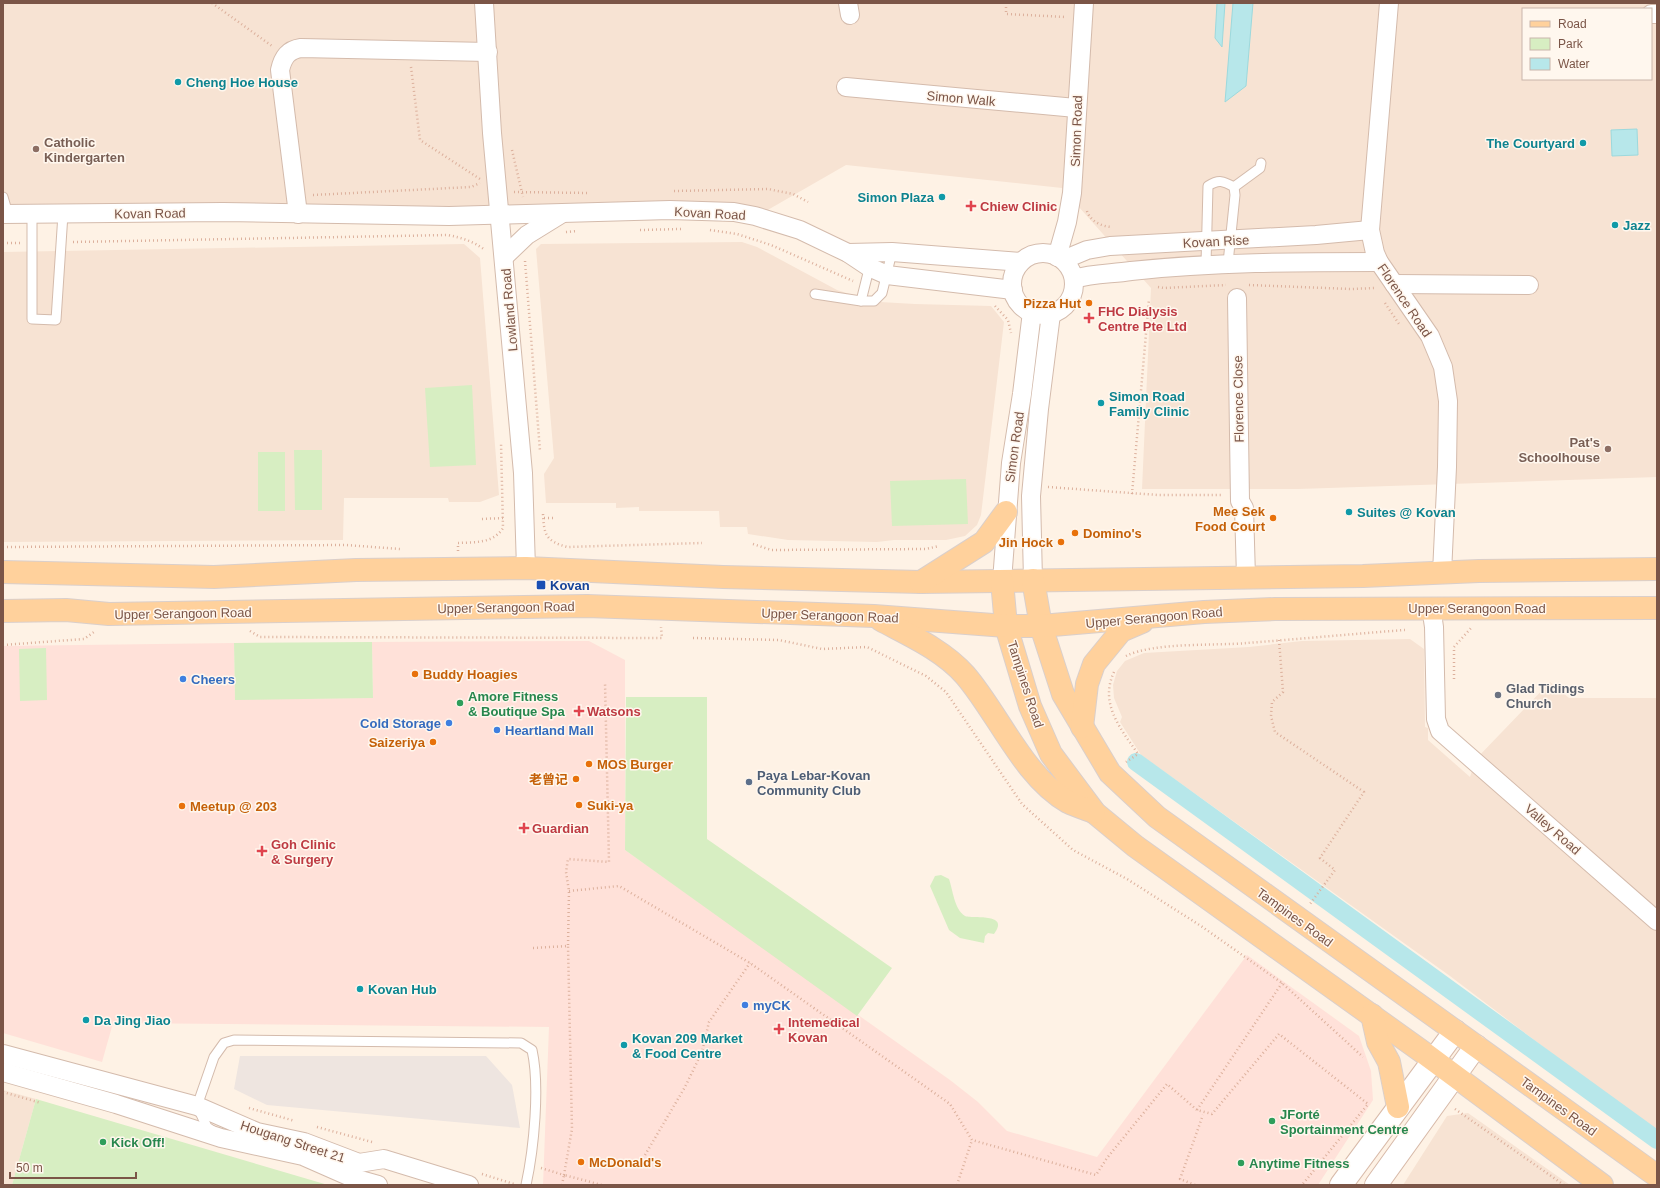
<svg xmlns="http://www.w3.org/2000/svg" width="1660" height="1188" font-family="Helvetica,'Noto Sans SC',sans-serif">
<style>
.residential{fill:#f7e3d3;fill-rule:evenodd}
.commercial{fill:#ffe1d9}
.industrial{fill:#eee5e0}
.green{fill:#d7eec2}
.water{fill:#b7e7ea;stroke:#9cd9dd}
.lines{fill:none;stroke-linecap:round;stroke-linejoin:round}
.canal{stroke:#b7e7ea;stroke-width:18}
.lane-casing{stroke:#d4bbac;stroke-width:11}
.street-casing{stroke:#d4bbac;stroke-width:20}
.secondary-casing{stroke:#d8baa9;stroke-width:24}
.primary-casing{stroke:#dacfcb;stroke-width:24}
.path{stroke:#dcb09c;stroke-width:2.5;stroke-dasharray:1 3;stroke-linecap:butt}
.lane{stroke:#fff;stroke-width:9}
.street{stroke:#fff;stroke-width:18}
.secondary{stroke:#fff;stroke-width:22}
.primary{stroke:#ffd19c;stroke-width:22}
.culture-dot{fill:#0f9aa8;stroke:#fff7ee;stroke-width:1.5}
.education-dot{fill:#8d6e63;stroke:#fff7ee;stroke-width:1.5}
.health-dot{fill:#e0444e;stroke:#fff7ee;stroke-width:1.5}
.food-dot{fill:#e8710a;stroke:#fff7ee;stroke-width:1.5}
.transit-dot{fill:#1a4fb4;stroke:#fff7ee;stroke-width:1.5}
.shop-dot{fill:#3f7fe0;stroke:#fff7ee;stroke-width:1.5}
.worship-dot{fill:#6b7280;stroke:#fff7ee;stroke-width:1.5}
.leisure-dot{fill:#2e9e5b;stroke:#fff7ee;stroke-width:1.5}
.service-dot{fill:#5c6f8a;stroke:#fff7ee;stroke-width:1.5}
.labels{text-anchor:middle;stroke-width:3;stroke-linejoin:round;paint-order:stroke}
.culture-label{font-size:13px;font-weight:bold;fill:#0d838f;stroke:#fff7ee;text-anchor:start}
.street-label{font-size:13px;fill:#7b5547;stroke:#fff7ee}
.education-label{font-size:13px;font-weight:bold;fill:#785e54;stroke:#fff7ee;text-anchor:start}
.health-label{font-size:13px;font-weight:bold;fill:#be3a42;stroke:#fff7ee;text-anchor:start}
.food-label{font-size:13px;font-weight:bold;fill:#c56008;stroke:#fff7ee;text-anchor:start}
.transit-label{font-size:13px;font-weight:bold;fill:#164399;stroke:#fff7ee;text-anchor:start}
.shop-label{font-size:13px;font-weight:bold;fill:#366cbe;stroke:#fff7ee;text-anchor:start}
.worship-label{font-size:13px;font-weight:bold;fill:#5b616d;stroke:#fff7ee;text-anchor:start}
.leisure-label{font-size:13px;font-weight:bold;fill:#27864d;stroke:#fff7ee;text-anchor:start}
.service-label{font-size:13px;font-weight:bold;fill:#4e5e75;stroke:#fff7ee;text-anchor:start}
</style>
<rect width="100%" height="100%" fill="#fef2e5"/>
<g class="residential">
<path d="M3,3H1657V477L1298,489H1142L1151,288L1062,188L846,165L759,215L3,222ZM1523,9H1651V79H1523Z"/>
<path d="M742,242L757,247L837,290L859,297L880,302L915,304L991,306L1004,322L981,515L977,525L965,536L946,540H894L877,542L788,540L748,534L747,527H720L719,511H639V507L616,508V503H546L544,474L554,458L536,249L541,244Z"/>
<path d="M464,244L480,258L499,495L480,502H449L448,498H344L343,540L3,542V252Z"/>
<path d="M1410,639L1424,649L1425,727L1428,728V740L1470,777L1476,759L1550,682L1569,698H1657V1133L1450,976L1141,755L1120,722L1122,717L1114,698L1113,685L1117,671L1125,661L1144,653L1249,647L1302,641Z"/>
<path d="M3,1090L36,1099L12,1185H3Z"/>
<path d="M1468,1113L1570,1185H1403L1447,1116Z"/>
</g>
<path class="commercial" d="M589,641L625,660V850L950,1080L978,1102L1007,1131L1097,1157L1247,955L1359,1036L1371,1071L1373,1100L1318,1185H543L549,1027L113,1023L102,1062L3,1033V646L234,643L235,699L373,698L372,642Z"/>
<path class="industrial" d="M240,1056H486L512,1085L520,1128L267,1105L234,1089Z"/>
<g class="green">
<path d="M472,385L476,465L430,467L425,388Z"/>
<path d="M294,450H322V510H295Z"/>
<rect x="258" y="452" width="27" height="59"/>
<path d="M966,479L968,524L892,526L890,481Z"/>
<path d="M372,642L373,698L235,700L234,643Z"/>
<path d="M46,648L47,700L20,701L19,649Z"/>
<path d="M626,697H707V839L892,968L857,1016L625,850Z"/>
<path d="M941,875L949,879C953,890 954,909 965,916C971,919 1011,912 994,934L988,933L985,936L984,943L960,938L949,930L930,886L935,876Z"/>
<path d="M36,1099L328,1185H12Z"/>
</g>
<g class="water">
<path d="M1217,3H1225L1222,47L1215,38Z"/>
<path d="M1233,3H1253L1246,86L1225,102Z"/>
<path d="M1637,129L1638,155L1612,156L1611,130Z"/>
</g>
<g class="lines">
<path class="canal" d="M1136,762L1657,1140"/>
<defs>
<g id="lane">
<path d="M1234,187L1260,168L1261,163"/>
<path d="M3,197L8,214"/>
<path d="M32,214V319L56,320L63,214"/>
<path d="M1206,264L1208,186C1219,179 1223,181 1234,187L1235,195L1228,263"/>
<path d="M815,294L861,301H874L882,293L892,252"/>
<path d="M861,301L870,265"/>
<path d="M213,1131L207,1127L197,1106L214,1057L224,1043L234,1040L521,1043L532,1050C540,1086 534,1148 526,1185"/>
</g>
<g id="street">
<path d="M484,3L492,133L523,473L526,568"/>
<path d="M848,3L850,15"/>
<path d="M1389,3L1370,230L1375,253L1379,262L1430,336L1443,367L1448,401L1447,467L1442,573"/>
<path d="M1651,14H1657"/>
<path d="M846,87L1076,108"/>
<path d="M3,214L223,212L449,216L670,210L734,212L755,216L800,230L848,253L869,267L887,275L1013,290"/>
<path d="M298,214L280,70C283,57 288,50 301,48L488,52"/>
<path d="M848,253L892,252L1021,262"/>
<circle cx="1043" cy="284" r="31"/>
<path d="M505,256L527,235L561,214"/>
<path d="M1057,257L1067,222L1072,193L1084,3"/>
<path d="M1063,260L1087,250L1110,246L1316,235L1370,230"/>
<path d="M1074,279C1093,273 1112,274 1131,271C1214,262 1296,262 1379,262"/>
<path d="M1394,284L1529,285"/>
<path d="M1237,298L1240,501L1244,508L1246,577"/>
<path d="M1033,580L1031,496L1039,409L1051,314"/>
<path d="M1002,581L1011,463L1022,394L1032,312"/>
<path d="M1431,607L1434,627L1436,719L1440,731L1657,921"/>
<path d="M3,1054L197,1106L257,1132L304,1142L359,1163L384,1159L469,1185"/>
<path d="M3,1072L116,1104L221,1138L303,1156L353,1178L378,1185"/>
</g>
<g id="secondary">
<path d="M1341,1185L1455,1031"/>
<path d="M1376,1185L1476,1046"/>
</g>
<g id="primary">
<path d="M3,572L214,577L356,570L526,568L723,577L921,582L1363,576L1479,571L1657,569"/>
<path d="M1033,580L1041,626L1063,694L1110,773L1157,817L1657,1176"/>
<path d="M1002,581L1006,626L1030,706L1051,754L1095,813L1135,846L1424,1053L1602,1185"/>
<path d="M921,582L984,542L1006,512"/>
<path d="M3,611L66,610L109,614L587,606L874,616L1006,626H1041L1204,612L1275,609L1657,608"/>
<path d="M881,620C909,635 943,650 965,675C998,713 1023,776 1068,802C1076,806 1086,809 1094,812"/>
<path d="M1082,727L1087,684L1094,664L1121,631L1142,622"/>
<path d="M1372,1015L1378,1042L1389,1062L1398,1107"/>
</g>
</defs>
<use href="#lane" class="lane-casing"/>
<use href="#street" class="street-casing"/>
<use href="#secondary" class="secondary-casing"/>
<use href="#primary" class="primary-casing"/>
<g class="path">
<path d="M212,3L272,46"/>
<path d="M1006,3V14L1066,17"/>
<path d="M411,67L420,140L480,179"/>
<path d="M512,150L523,197"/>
<path d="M674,191L768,189L793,194L808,202"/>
<path d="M514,192L589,193"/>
<path d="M313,195L471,187L480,183"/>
<path d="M1087,211C1090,221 1101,226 1111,227"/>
<path d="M640,230L681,229"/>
<path d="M710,230L737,234L771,245L853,281"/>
<path d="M566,232L577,231"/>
<path d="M73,242L448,235C462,238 473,241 485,250"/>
<path d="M3,243H20"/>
<path d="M525,261L540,451"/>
<path d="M1249,285L1351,289L1376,288"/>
<path d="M1158,287L1164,288L1226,285"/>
<path d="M1385,303L1399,324"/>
<path d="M995,306L1008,320L1011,333"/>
<path d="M1048,487L1158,495H1223"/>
<path d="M1132,494L1149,299"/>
<path d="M543,514C544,535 546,541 567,547L702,543"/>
<path d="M544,518H555"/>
<path d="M482,519L503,518"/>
<path d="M753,544L771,550L926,549L939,546"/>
<path d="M3,547L346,545L400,549"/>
<path d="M458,551V543C474,542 493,544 503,528L501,442"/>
<path d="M250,631L260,637L662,638L661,627"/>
<path d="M693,638L779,640L822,649L867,647L926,676L946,692L1022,804L1073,850L1127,879L1201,926L1282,983L1363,1057"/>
<path d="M1279,640L1283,692L1272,702L1271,716L1275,732L1364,792L1320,858L1335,870L1310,904"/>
<path d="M3,645L84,639L94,632"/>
<path d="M1126,656C1154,642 1214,646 1247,643C1299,639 1352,634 1405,630"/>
<path d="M1114,672C1099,704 1121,729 1138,754L1126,762"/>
<path d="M1454,679V647L1471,628"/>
<path d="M569,891L619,886L750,963L950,1104L972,1140L1096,1175L1107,1158L1167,1084L1197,1110L1212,1114L1279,1034L1368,1104L1302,1185"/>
<path d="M533,948L568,946L569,891L566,872L568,859L609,862L605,682"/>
<path d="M3,1092L41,1103"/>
<path d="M249,1108L295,1121"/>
<path d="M1455,1109L1564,1185"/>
<path d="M1197,1110L1282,983"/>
<path d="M317,1127L372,1142"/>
<path d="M645,1155L685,1087L702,1052L709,1022L750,963"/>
<path d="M541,1168L564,1175L572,1129L568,946"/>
<path d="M482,1174L514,1184"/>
<path d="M562,1185L564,1175L602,1185"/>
<path d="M957,1185L972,1140"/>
<path d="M1195,1185L1180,1179L1203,1115"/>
</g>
<use href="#lane" class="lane"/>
<use href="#street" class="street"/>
<use href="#secondary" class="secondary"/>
<use href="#primary" class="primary"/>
</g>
<g class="culture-dot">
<circle cx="178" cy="82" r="4"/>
<circle cx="1583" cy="143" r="4"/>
<circle cx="942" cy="197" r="4"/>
<circle cx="1615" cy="225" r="4"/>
<circle cx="1101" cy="403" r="4"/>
<circle cx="1349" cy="512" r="4"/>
<circle cx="360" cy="989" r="4"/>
<circle cx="86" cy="1020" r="4"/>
<circle cx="624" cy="1045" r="4"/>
</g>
<g class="education-dot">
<circle cx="36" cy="149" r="4"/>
<circle cx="1608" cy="449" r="4"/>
</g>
<g class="health-dot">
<path d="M969 200h4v4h4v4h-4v4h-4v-4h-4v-4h4z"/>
<path d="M1087 312h4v4h4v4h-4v4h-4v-4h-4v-4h4z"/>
<path d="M577 705h4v4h4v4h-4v4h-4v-4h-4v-4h4z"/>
<path d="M522 822h4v4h4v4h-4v4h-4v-4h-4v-4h4z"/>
<path d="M260 845h4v4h4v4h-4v4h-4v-4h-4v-4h4z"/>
<path d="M777 1023h4v4h4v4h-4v4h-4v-4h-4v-4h4z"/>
</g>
<g class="food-dot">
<circle cx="1089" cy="303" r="4"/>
<circle cx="1273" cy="518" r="4"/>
<circle cx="1075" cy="533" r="4"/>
<circle cx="1061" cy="542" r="4"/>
<circle cx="415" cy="674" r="4"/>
<circle cx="433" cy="742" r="4"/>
<circle cx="589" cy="764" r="4"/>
<circle cx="576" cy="779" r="4"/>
<circle cx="579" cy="805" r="4"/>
<circle cx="182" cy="806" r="4"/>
<circle cx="581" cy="1162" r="4"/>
</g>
<rect class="transit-dot" x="536" y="580" width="10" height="10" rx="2"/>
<g class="shop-dot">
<circle cx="183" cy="679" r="4"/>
<circle cx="449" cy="723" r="4"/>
<circle cx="497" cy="730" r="4"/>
<circle cx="745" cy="1005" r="4"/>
</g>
<circle class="worship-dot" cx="1498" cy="695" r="4"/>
<g class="leisure-dot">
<circle cx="460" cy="703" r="4"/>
<circle cx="1272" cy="1121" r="4"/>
<circle cx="103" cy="1142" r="4"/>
<circle cx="1241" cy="1163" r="4"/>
</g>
<circle class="service-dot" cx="749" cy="782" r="4"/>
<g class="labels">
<g class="culture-label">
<text x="186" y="87">Cheng Hoe House</text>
<text x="1575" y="148" text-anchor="end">The Courtyard</text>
<text x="934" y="202" text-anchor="end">Simon Plaza</text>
<text x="1623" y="230">Jazz</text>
<text x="1109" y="401">Simon Road<tspan x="1109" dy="15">Family Clinic</tspan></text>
<text x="1357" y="517">Suites @ Kovan</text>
<text x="368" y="994">Kovan Hub</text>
<text x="94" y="1025">Da Jing Jiao</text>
<text x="632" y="1043">Kovan 209 Market<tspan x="632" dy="15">&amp; Food Centre</tspan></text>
</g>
<g class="street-label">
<text transform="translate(961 98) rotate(5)" y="5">Simon Walk</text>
<text transform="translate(1076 131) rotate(-88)" y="5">Simon Road</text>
<text transform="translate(150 213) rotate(-1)" y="5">Kovan Road</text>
<text transform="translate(710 213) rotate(3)" y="5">Kovan Road</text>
<text transform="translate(1216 241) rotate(-3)" y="5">Kovan Rise</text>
<text transform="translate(1405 300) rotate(56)" y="5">Florence Road</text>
<text transform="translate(509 310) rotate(-95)" y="5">Lowland Road</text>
<text transform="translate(1238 399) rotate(-91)" y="5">Florence Close</text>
<text transform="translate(1014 447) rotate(-82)" y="5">Simon Road</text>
<text transform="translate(506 607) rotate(-1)" y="5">Upper Serangoon Road</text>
<text x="1477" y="613">Upper Serangoon Road</text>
<text transform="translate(183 613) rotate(-1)" y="5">Upper Serangoon Road</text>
<text transform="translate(830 615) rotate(2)" y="5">Upper Serangoon Road</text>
<text transform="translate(1154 617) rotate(-5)" y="5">Upper Serangoon Road</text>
<text transform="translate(1026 684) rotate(72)" y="5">Tampines Road</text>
<text transform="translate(1553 829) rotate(41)" y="5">Valley Road</text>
<text transform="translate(1295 917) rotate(36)" y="5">Tampines Road</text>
<text transform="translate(1559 1106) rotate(36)" y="5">Tampines Road</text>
<text transform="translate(293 1141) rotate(18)" y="5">Hougang Street 21</text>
</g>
<g class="education-label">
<text x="44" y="147">Catholic<tspan x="44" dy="15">Kindergarten</tspan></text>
<text x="1600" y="447" text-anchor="end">Pat's<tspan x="1600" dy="15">Schoolhouse</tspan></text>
</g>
<g class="health-label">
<text x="980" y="211">Chiew Clinic</text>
<text x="1098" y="316">FHC Dialysis<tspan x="1098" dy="15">Centre Pte Ltd</tspan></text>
<text x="587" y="716">Watsons</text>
<text x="532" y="833">Guardian</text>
<text x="271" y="849">Goh Clinic<tspan x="271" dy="15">&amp; Surgery</tspan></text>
<text x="788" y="1027">Intemedical<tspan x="788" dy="15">Kovan</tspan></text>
</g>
<g class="food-label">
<text x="1081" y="308" text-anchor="end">Pizza Hut</text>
<text x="1265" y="516" text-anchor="end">Mee Sek<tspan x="1265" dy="15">Food Court</tspan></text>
<text x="1083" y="538">Domino's</text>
<text x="1053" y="547" text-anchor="end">Jin Hock</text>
<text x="423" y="679">Buddy Hoagies</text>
<text x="425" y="747" text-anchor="end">Saizeriya</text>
<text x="597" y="769">MOS Burger</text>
<text x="568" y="784" text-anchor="end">老曾记</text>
<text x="587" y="810">Suki-ya</text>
<text x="190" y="811">Meetup @ 203</text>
<text x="589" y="1167">McDonald's</text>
</g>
<g class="transit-label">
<text x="550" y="590">Kovan</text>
</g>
<g class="shop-label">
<text x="191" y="684">Cheers</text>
<text x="441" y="728" text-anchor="end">Cold Storage</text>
<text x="505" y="735">Heartland Mall</text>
<text x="753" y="1010">myCK</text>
</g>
<g class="worship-label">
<text x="1506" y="693">Glad Tidings<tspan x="1506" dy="15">Church</tspan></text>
</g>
<g class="leisure-label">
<text x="468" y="701">Amore Fitness<tspan x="468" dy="15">&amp; Boutique Spa</tspan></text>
<text x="1280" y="1119">JForté<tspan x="1280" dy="15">Sportainment Centre</tspan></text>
<text x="111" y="1147">Kick Off!</text>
<text x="1249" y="1168">Anytime Fitness</text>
</g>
<g class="service-label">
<text x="757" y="780">Paya Lebar-Kovan<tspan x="757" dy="15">Community Club</tspan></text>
</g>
</g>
<rect width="1660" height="1188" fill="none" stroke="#7b5547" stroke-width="8"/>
<rect x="1522" y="8" width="130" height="72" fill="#fff7ee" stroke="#cab6ab"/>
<rect x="1530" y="21" width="20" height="6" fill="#ffd19c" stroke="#cab6ab"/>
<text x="1558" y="28" font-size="12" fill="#7b5547">Road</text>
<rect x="1530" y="38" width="20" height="12" fill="#d7eec2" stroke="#cab6ab"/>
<text x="1558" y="48" font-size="12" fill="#7b5547">Park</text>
<rect x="1530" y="58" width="20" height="12" fill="#b7e7ea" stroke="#cab6ab"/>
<text x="1558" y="68" font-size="12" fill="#7b5547">Water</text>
<path d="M10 1172v6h126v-6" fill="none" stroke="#7b5547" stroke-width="2"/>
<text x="16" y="1172" font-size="12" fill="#7b5547" stroke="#fff7ee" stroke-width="3" paint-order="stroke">50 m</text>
</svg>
